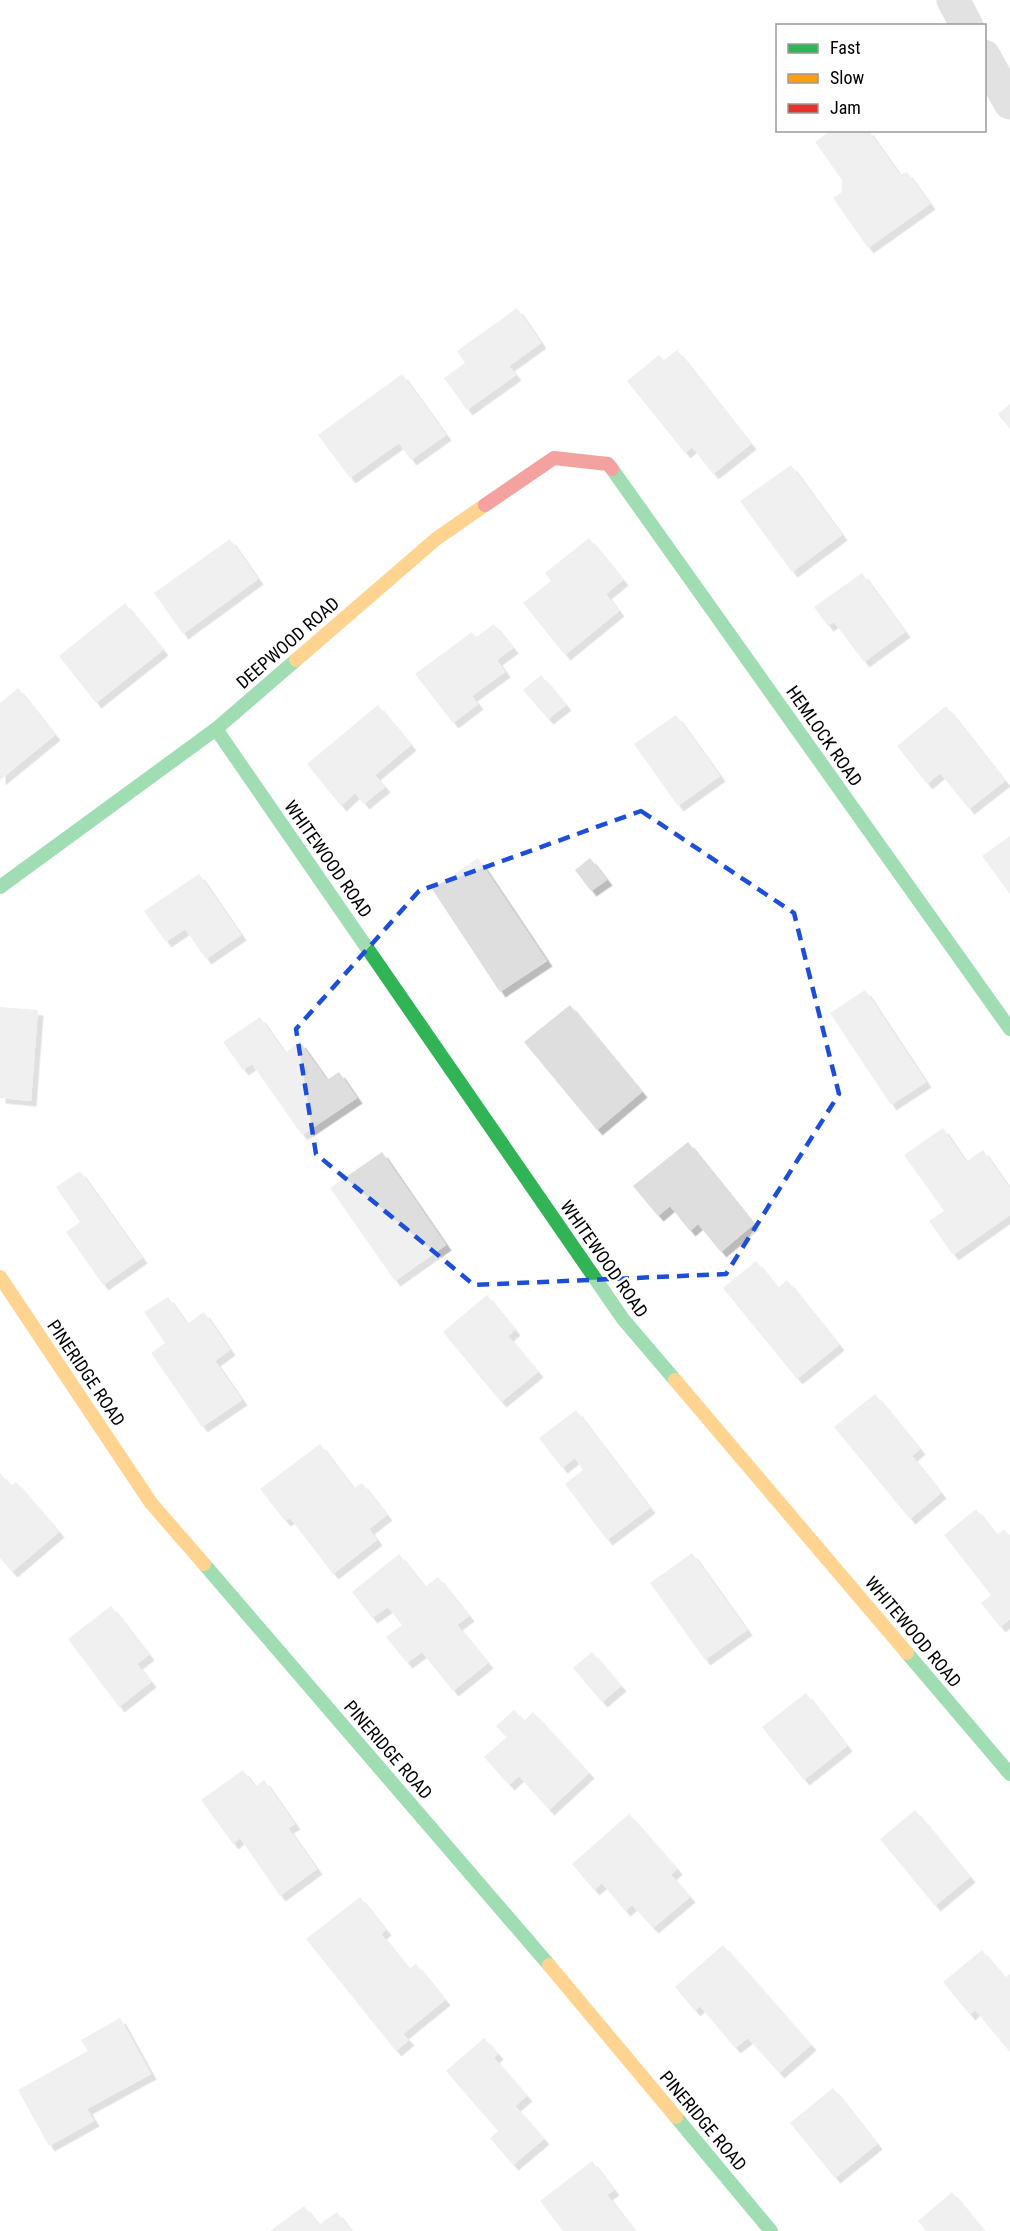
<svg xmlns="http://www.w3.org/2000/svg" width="1010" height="2231" font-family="'Roboto Condensed',sans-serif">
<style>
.building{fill:#dedede;filter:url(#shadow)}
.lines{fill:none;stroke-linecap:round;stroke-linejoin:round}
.street{stroke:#bebebe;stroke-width:33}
.fast{stroke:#30b455;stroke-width:14}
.slow{stroke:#ff9f0a;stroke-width:14}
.jam{stroke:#e5322d;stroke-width:14}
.marked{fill:none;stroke:#1d4ed8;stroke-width:4.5;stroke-dasharray:12 8;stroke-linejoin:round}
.labels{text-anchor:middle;stroke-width:5;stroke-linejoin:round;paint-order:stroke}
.street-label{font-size:18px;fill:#000;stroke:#fff}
</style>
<defs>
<filter id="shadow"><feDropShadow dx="5.5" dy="5.5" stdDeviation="0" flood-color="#0004"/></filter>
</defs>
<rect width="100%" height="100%" fill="#fff"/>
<g class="building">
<path d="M831,130H868L900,175L907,172L930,204L868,248L833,198L842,192V180L815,142Z"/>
<path d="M517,308L541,343L509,366L516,375L467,410L444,378L465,363L457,351Z"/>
<path d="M677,350L751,444L713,474L692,447L685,453L627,381L659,355L664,360Z"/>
<path d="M402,374L446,435L411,460L399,443L350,478L318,435Z"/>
<path d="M1010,404V429L998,414Z"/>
<path d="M791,465L842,535L792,572L740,501Z"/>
<path d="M589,538L623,580L606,594L619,611L565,655L523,603L551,581L545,573Z"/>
<path d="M230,539L258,579L183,634L154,593Z"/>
<path d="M862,573L905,632L864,662L834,622L828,626L814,607Z"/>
<path d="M125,603L163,650L96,703L59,656Z"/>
<path d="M494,624L513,648L497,660L505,672L472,696L478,704L453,723L415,674L472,632L476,637Z"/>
<path d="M541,675L566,705L548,719L523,690Z"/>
<path d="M18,688L55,735L0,780V703Z"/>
<path d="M378,705L411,745L375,775L385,787L364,804L355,793L341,806L307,764Z"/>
<path d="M946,706L1005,781L969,809L940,773L927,784L897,746Z"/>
<path d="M676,715L720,776L678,806L634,744Z"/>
<path d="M1010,836V894L982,856Z"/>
<path d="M478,858L547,961L500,992L432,889Z"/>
<path d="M590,858L607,880L591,891L575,870Z"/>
<path d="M199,874L241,935L206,959L185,929L166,942L144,911Z"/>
<path d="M865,990L926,1082L891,1105L830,1013Z"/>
<path d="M570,1005L642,1092L597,1130L524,1042Z"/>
<path d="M0,1007L38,1010L31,1101L0,1098Z"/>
<path d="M260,1017L285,1053L300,1042L327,1080L339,1072L357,1098L302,1135L252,1064L243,1070L223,1042Z"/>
<path d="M943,1128L966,1162L983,1150L1010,1189V1215L953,1255L929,1221L944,1211L904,1155Z"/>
<path d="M688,1142L754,1224L721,1252L698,1224L690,1231L670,1206L658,1216L633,1186Z"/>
<path d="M382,1152L446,1245L395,1281L330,1188Z"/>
<path d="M80,1171L142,1258L103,1285L66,1232L80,1222L56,1187Z"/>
<path d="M756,1261L778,1288L787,1280L839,1345L797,1379L723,1288Z"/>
<path d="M487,1295L515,1330L508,1336L538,1372L501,1402L443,1332Z"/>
<path d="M168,1297L187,1324L204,1312L230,1350L215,1361L242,1400L202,1427L151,1353L165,1343L144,1312Z"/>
<path d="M875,1394L920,1449L912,1456L941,1493L910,1519L834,1427Z"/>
<path d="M576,1410L650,1508L607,1540L565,1484L583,1470L575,1458L562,1468L539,1438Z"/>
<path d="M320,1444L354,1489L362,1483L387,1515L369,1529L377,1540L333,1574L290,1518L285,1521L260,1489Z"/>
<path d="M0,1473L11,1486L16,1482L59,1532L12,1572L0,1558Z"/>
<path d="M976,1509L997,1535L1004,1529L1010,1537V1619L1000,1627L981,1603L991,1595L944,1535Z"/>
<path d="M692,1553L747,1630L705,1660L650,1583Z"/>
<path d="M399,1554L425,1587L438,1577L469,1616L457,1625L488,1663L453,1691L422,1652L407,1663L386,1637L402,1625L388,1607L372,1618L352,1592Z"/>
<path d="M111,1606L149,1655L137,1664L151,1682L119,1707L68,1639Z"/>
<path d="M592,1652L621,1686L602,1702L573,1668Z"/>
<path d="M806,1693L847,1746L804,1780L762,1727Z"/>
<path d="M514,1710L524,1721L533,1712L589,1773L549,1810L519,1776L509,1785L484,1757L507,1737L496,1726Z"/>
<path d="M243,1770L255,1787L264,1780L295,1824L288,1828L317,1869L280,1896L240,1838L233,1844L201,1800Z"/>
<path d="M915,1810L970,1877L935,1906L880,1839Z"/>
<path d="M629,1814L677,1869L671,1875L690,1897L653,1928L632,1905L625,1911L602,1883L594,1890L572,1864Z"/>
<path d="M360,1897L386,1930L381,1934L409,1969L416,1964L445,2000L403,2034L409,2040L396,2051L306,1939Z"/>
<path d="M723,1945L811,2045L779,2073L748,2038L735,2048L700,2006L695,2011L675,1987Z"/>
<path d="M982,1950L1005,1978L1010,1974V2052L975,2010L970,2015L943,1982Z"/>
<path d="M120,2018L151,2074L87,2109L94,2121L49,2146L18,2090L88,2051L81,2040Z"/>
<path d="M484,2038L498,2054L494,2058L527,2096L515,2106L544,2139L513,2165L490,2138L498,2131L446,2071Z"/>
<path d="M833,2088L877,2144L835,2178L790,2123Z"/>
<path d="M592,2161L614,2190L607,2195L635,2231H563L540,2201Z"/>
<path d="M952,2192L984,2231H926L918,2221Z"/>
<path d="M304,2206L319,2225L337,2212L351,2231H270Z"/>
</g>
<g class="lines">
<g class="street">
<path d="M953,0L967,26"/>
<path d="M984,56L1010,103"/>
</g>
<g class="fast">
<path d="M612,469L1010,1029"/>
<path d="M216,729L623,1319L675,1380"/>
<path d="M0,887L216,729L296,660"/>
<path d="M204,1564L549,1965"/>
<path d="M907,1653L1010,1774"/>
<path d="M676,2117L771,2231"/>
</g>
<g class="slow">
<path d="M296,660L436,539L485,505"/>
<path d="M0,1277L151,1503L204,1564"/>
<path d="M675,1380L907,1653"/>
<path d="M549,1965L676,2117"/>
</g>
<path class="jam" d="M485,505L554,458L608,464L612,469"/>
</g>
<path d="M0 0H1010V2231H0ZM641,811L794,913L839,1094L726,1274L474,1285L316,1154L296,1029L419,891Z" fill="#fff" fill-opacity=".55" fill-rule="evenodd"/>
<path class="marked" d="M641,811L794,913L839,1094L726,1274L474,1285L316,1154L296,1029L419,891Z"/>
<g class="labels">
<g class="street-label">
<text transform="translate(288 643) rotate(-41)" y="6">DEEPWOOD ROAD</text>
<text transform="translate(824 736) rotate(55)" y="6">HEMLOCK ROAD</text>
<text transform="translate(328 859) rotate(55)" y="6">WHITEWOOD ROAD</text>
<text transform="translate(604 1259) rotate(55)" y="6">WHITEWOOD ROAD</text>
<text transform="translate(86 1373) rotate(56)" y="6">PINERIDGE ROAD</text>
<text transform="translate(913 1632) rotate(50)" y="6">WHITEWOOD ROAD</text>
<text transform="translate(388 1750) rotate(49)" y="6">PINERIDGE ROAD</text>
<text transform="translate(703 2121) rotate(50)" y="6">PINERIDGE ROAD</text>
</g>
</g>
<rect x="776" y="24" width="210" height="108" fill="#ffffff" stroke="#999999" stroke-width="1.5"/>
<rect x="788" y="44" width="30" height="9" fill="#30b455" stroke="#999999" stroke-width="1.5"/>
<text x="830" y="54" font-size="18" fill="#000000">Fast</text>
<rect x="788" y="74" width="30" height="9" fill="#ff9f0a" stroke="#999999" stroke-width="1.5"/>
<text x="830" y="84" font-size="18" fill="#000000">Slow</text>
<rect x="788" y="104" width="30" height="9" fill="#e5322d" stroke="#999999" stroke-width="1.5"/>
<text x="830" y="114" font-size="18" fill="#000000">Jam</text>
</svg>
